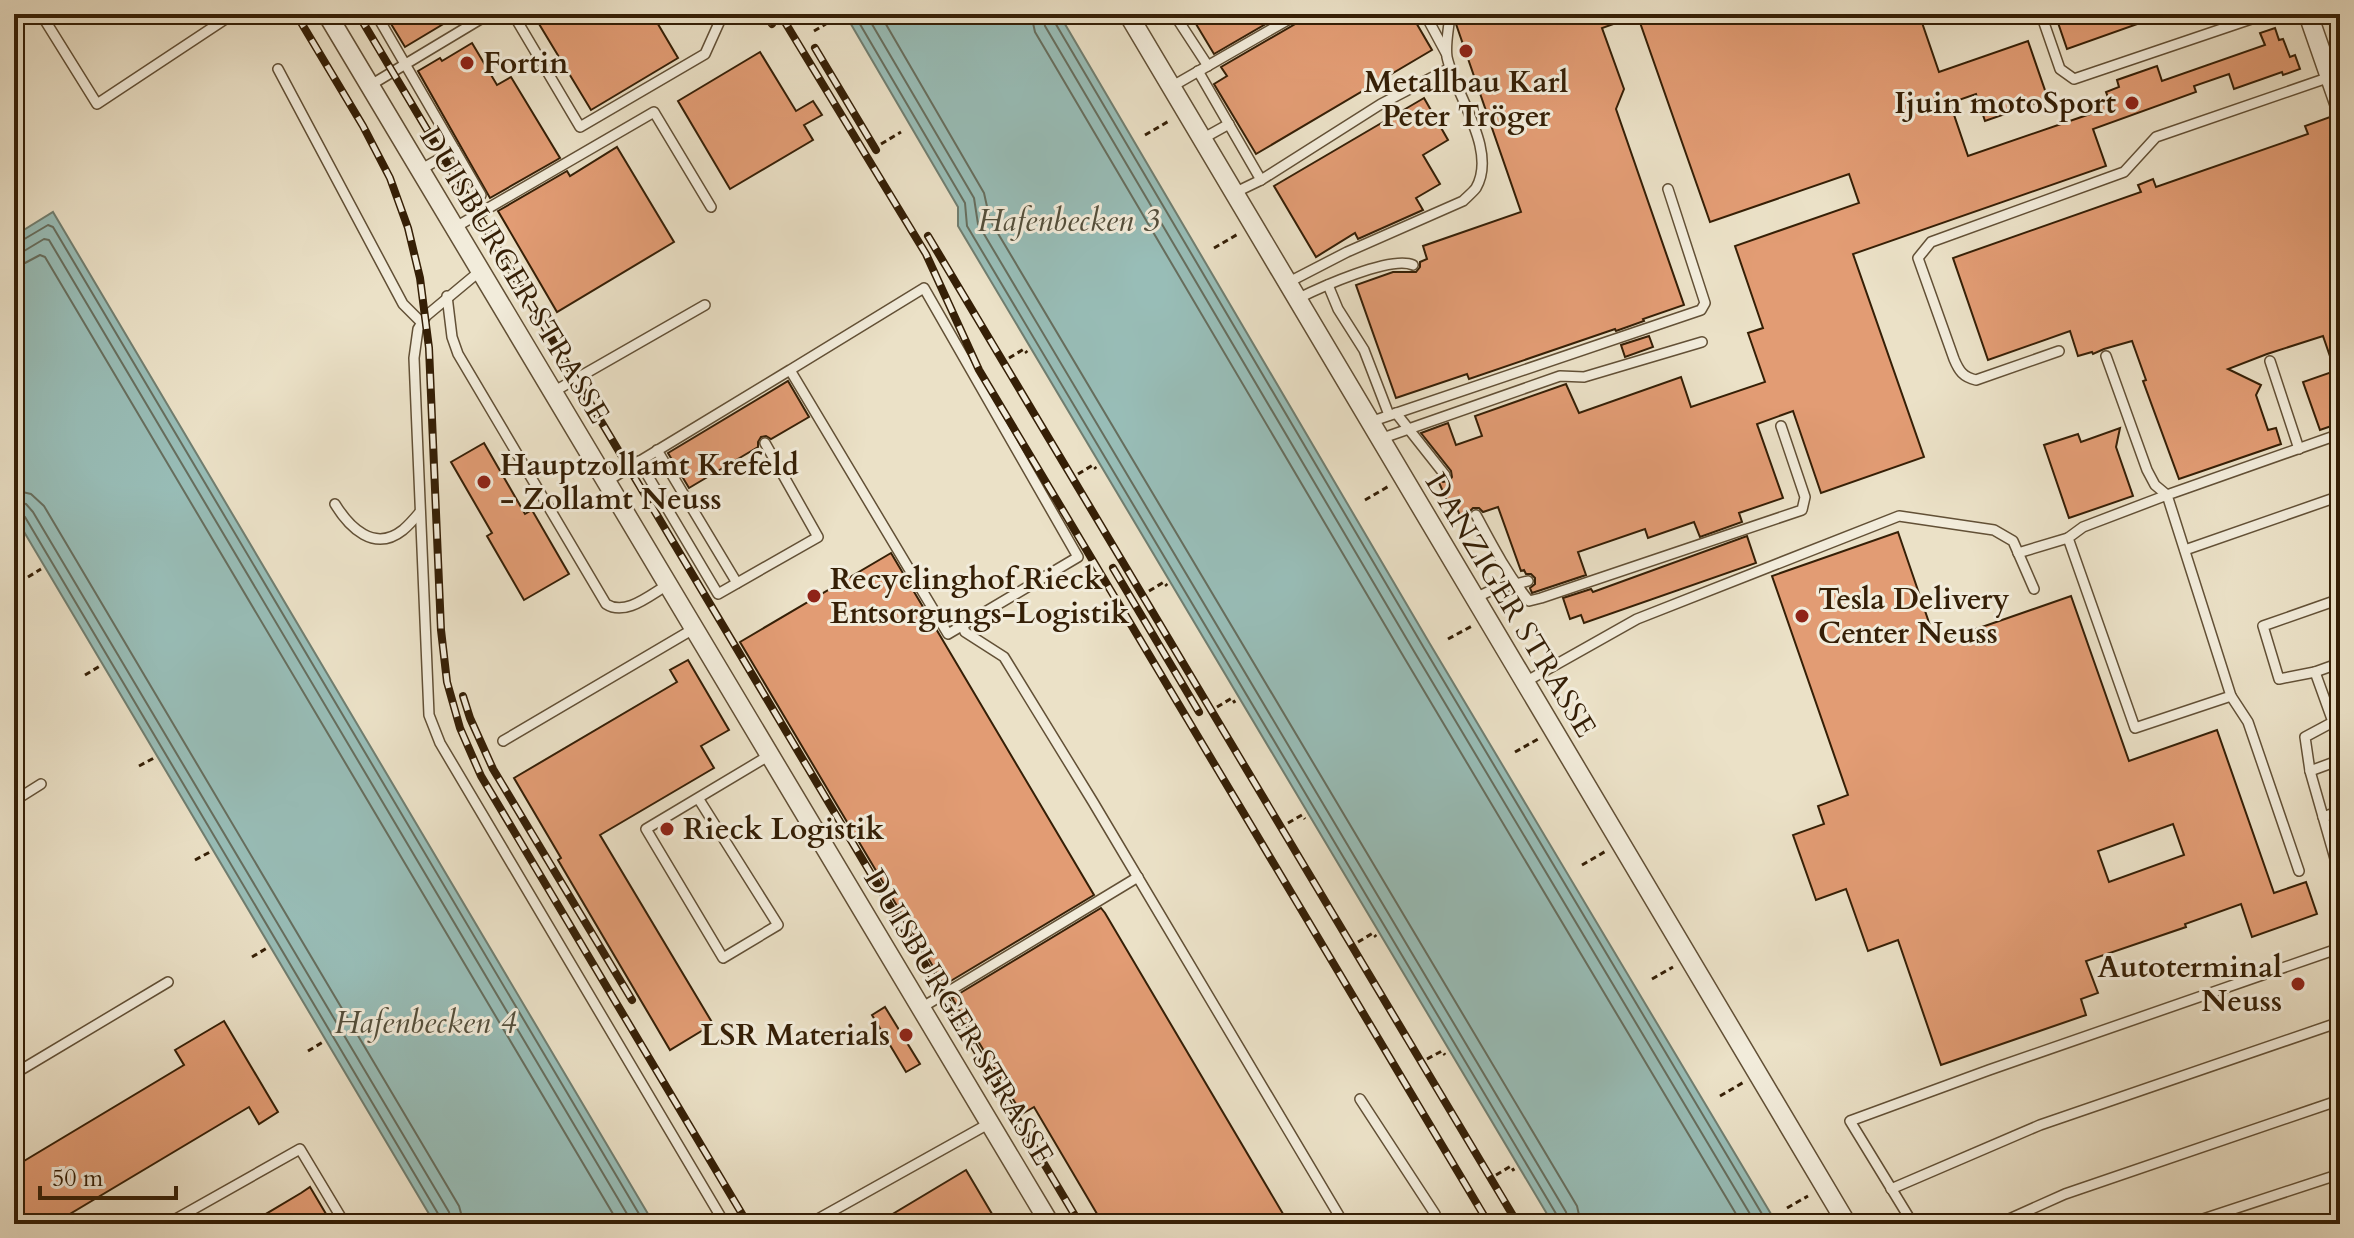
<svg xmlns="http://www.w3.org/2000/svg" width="2354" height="1238" font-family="Cardo,serif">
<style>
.water{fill:#98bdb7;stroke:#707e70;stroke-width:2}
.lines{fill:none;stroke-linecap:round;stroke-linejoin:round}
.shore{stroke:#666e5e;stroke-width:2}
.building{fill:#e29c74;stroke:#351f06;stroke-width:2;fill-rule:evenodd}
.lane-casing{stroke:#625036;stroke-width:12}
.street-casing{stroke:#625036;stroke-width:21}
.path{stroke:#351f06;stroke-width:3;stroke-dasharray:6 4;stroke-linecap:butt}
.lane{stroke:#f2ecdb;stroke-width:9}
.street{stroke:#f2ecdb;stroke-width:18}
.rail-casing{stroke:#351f06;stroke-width:8}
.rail{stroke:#f2ecdb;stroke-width:5;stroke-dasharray:15;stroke-linecap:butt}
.poi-dot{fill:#8f2418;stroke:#f2ecdb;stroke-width:3}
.labels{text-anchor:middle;stroke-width:6;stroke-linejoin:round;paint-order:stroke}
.poi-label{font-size:30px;font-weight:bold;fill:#351f06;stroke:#f2ecdb;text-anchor:start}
.street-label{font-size:30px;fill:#351f06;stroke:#f2ecdb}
.water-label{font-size:32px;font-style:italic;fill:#534e3b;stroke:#f2ecdb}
</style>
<rect width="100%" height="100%" fill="#ebe1c7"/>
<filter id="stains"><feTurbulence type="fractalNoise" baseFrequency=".0025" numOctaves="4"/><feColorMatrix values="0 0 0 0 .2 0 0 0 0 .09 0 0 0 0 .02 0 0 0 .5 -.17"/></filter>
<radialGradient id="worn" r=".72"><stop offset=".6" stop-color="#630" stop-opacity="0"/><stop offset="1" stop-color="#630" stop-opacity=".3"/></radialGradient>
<g class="water">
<path d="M845,14H1059L1430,644L1777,1224H1553L958,226V207Z"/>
<path d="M53,212L654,1224H435L14,515V236Z"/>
</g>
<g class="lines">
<g class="shore">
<path d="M854,14L965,203L967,226L1558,1217L1559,1224"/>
<path d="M866,14L974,198L978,224L1566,1212L1569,1224"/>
<path d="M880,14L984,193L990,220L1577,1206L1581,1224"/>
<path d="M1031,14L1035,32L1405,659L1742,1224"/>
<path d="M1043,14L1045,26L1415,653L1756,1224"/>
<path d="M1053,14L1054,21L1424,648L1768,1224"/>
<path d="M14,242L21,241L48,225L53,227L645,1224"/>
<path d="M14,252L24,251L44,239L49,240L633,1224"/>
<path d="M14,264L25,263L40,255L45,257L619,1224"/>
<path d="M14,490L31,494L44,506L459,1206L464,1224"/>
<path d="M14,502L26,504L33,512L449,1212L452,1224"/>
<path d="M14,512L20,513L25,517L440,1217L442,1224"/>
</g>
</g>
<g class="building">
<path d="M385,14H460L405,47Z"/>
<path d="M533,14H652L678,58L591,110Z"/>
<path d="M1190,14H1283L1214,54Z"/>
<path d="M1305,14H1411L1432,50L1256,154L1214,84L1227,76L1221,67L1302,20Z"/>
<path d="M1476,14H1636V16L1602,28L1624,89L1616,109L1684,305L1643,319L1644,321L1616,331L1615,329L1469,379L1467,374L1396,398L1356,285L1393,272H1416L1420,267V262L1427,259L1423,246L1521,212L1456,24L1457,21Z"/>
<path d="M1637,14H1919L1939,72L2028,41L2048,99L1985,121L1976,94L1950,103L1968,156L2090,114L2088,107L2109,100L2106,92L2119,87L2117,80L2157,66L2162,81L2265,45L2260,33L2275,28L2279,40L2283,39L2290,57L2295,55L2300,69L2283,75L2282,72L2234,89L2229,74L2194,86L2196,92L2093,129L2106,166L1853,254L1924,457L1821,493L1793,411L1757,424L1783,498L1739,513L1742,522L1700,537L1694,522L1648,538L1645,529L1578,552L1586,575L1532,593L1530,588L1535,584V578L1531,574H1526L1524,570L1521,571L1498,507L1483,512L1479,508H1473L1469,512V517L1461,519L1454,499L1447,501L1437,478L1443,482L1449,481L1452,477L1451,471L1421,433L1448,423L1456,445L1482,436L1475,416L1566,384L1579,413L1681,377L1691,407L1765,382L1748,333L1763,328L1735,246L1859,203L1849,174L1710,222Z"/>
<path d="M2055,14H2159L2160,16L2067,49Z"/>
<path d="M472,43L497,85L511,77L560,158L490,198L418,71L440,58L442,61Z"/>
<path d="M760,52L796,111L813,101L822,115L804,125L813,140L730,189L678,101Z"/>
<path d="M1424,98L1448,140L1423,155L1440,184L1416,198L1423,210L1358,239L1355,233L1316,257L1274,186Z"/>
<path d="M2330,117L2340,146V423L2320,430L2303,382L2335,371L2323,336L2267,354L2228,369L2261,385L2256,395L2268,430L2276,428L2281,444L2179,479L2143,381L2146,380L2132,341L2104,349L2093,354L2092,352L2078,356L2070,331L1988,360L1953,258L2141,192L2138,185L2153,179L2156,187L2308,134L2305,126Z"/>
<path d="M617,147L674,242L557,312L498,211L567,171L570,176Z"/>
<path d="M1649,336L1653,347L1625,357L1621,345Z"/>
<path d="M788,381L809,417L771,439L766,436L761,437L758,442V447L689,488L668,453Z"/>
<path d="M2120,428L2116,447L2133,496L2069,518L2044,445L2078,434L2081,442Z"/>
<path d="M484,443L525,514L532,510L569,574L524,600L487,536L492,533L451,462Z"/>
<path d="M1898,532L1936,643L2071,596L2129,761L2217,730L2274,893L2306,882L2317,914L2252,937L2241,904L2185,924L2186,927L2086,961L2098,993L2081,999L2086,1015L1941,1065L1898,940L1868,951L1846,889L1816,900L1793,835L1824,824L1818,806L1848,795L1772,576ZM2173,824L2184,855L2109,882L2098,851Z"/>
<path d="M1747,536L1756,563L1584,623L1581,615L1570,619L1563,598L1591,589L1593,592Z"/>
<path d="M891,553L1094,895L944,985L740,642Z"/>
<path d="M688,660L729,730L701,746L714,768L600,835L713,1024L670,1050L558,860L561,858L514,778L677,682L670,670Z"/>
<path d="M1101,908L1105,913L1289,1224H1103L1034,1107L1022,1114L952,998Z"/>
<path d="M885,1007L920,1064L906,1072L872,1015Z"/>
<path d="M224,1021L278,1112L259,1124L249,1107L53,1224H14V1167L184,1065L175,1050Z"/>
<path d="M966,1170L998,1224H876Z"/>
<path d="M310,1187L332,1224H249L301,1193Z"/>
</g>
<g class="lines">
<defs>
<g id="lane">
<path d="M41,14L97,104L233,14"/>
<path d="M376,14L481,195"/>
<path d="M513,14L580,127L705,54L723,14"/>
<path d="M1174,14L1208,66"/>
<path d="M1425,14L1446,53"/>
<path d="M2034,14L2043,20L2060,69L2074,79L2266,14"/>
<path d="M278,69L403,304L421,322"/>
<path d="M1198,71L1261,180"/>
<path d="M369,86L489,14"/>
<path d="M1171,87L1298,14"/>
<path d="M1202,139L1229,124"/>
<path d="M420,170L455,150"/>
<path d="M1234,193L1261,180L1381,104L1450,68"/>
<path d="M454,228L654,112L711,207"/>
<path d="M480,271L426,316L418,329L414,358L429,715L440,743L725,1224"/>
<path d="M1287,283L1347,252L1463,201C1467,197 1473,192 1476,188C1498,150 1455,95 1447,57C1445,44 1449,28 1450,14"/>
<path d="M1328,285L1338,309L1364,350L1389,415"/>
<path d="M447,296L452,337L458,354L606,604C626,617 651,594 669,584"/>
<path d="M1297,299C1319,288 1391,255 1413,265"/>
<path d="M2059,351L1976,380C1963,377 1959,371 1954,359L1918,258L1931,242L2124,172L2156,137L2330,77"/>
<path d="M2106,356L2147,470L2155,485L2167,495L2231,696L2135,728L2068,538L2083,527L2167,495L2340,434"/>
<path d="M2270,361L2299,449"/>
<path d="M553,392L705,305"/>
<path d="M1396,413L1445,475"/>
<path d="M1370,422L1701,310L1705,303L1668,189"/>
<path d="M1380,439L1560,376L1584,377L1702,342"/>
<path d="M657,450L737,583"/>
<path d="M639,461L718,594L818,537L765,443"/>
<path d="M607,481L790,370L948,634L1078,557L924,288L790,370"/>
<path d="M335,504C349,527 374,553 403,530C409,525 415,518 420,512"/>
<path d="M1476,515C1492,545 1507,574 1529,601L1541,598L1802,510L1805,497L1781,426"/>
<path d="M2185,550L2340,496"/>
<path d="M2018,553L2068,538"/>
<path d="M1475,598L1492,590L1528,581"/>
<path d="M2340,599L2263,626L2279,679L2315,672L2333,722L2305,737L2310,771L2340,876"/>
<path d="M963,626L965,632L1004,657L1093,802L1344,1224"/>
<path d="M2315,672L2340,663"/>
<path d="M1525,682L1637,619L1899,516L1994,530L2013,541L2034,589"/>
<path d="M2231,696L2248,722L2299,871"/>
<path d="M503,741L695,628"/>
<path d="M2310,771L2340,760"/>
<path d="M698,798L778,925L723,958L646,829L770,755"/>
<path d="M14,801L41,784"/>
<path d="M2323,817L2340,811"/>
<path d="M921,1008L1138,877"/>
<path d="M14,1074L168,982"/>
<path d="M1360,1099L1435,1214L1437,1224"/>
<path d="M1891,1189L2040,1125L2340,1022"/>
<path d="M167,1224L300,1149L345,1224"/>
<path d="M809,1224L990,1123"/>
<path d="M1913,1224L1850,1121L1989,1070L2340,948"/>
<path d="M1998,1224L2065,1194L2340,1100"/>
<path d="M2188,1224L2340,1174"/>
</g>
<g id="street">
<path d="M327,14L1050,1224"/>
<path d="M1128,14L1847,1224"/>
<path d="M2308,14L2340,106"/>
</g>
</defs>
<use href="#lane" class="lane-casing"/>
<use href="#street" class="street-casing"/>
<g class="path">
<path d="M1078,22L1091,14"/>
<path d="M814,31L834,19"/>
<path d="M1145,135L1169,121"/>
<path d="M881,144L901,132"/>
<path d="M1214,248L1238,234"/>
<path d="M1009,358L1024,349L1027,353"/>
<path d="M1078,474L1093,465L1096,469"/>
<path d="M1365,500L1389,486"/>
<path d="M28,577L41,569"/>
<path d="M1149,591L1164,582L1167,586"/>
<path d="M1448,639L1472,626"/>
<path d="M85,675L100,666"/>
<path d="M1217,707L1232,698L1235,703"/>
<path d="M1515,752L1540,738"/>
<path d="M139,766L154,758"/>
<path d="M1288,823L1302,815L1305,819"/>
<path d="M195,860L210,852"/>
<path d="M1582,865L1606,851"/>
<path d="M1358,942L1373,933L1376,937"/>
<path d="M252,957L267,948"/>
<path d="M1652,979L1673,967"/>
<path d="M308,1051L323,1042"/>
<path d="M1427,1059L1442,1051L1445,1055"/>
<path d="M1720,1096L1744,1082"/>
<path d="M1496,1175L1511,1166L1514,1171"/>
<path d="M1787,1208L1808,1196"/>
</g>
<use href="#lane" class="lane"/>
<use href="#street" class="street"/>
<defs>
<g id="rail">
<path d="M296,14L363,126L390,178L408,228L420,278L429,348L441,630L447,682L460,728L481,776L748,1224"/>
<path d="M358,14L1080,1224"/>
<path d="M765,14L772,24"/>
<path d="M780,14L926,254L979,370L1489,1224"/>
<path d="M815,48L876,150"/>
<path d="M928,236L1518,1224"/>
<path d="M1113,568L1199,712"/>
<path d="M463,696L470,718L493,769L632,1000"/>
</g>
</defs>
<use href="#rail" class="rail-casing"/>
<use href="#rail" class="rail"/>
</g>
<g class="poi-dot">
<circle cx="1466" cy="51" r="8"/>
<circle cx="467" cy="63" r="8"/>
<circle cx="2132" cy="103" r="8"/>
<circle cx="484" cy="482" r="8"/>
<circle cx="814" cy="596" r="8"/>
<circle cx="1802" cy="616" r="8"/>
<circle cx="667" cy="829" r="8"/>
<circle cx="2298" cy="984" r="8"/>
<circle cx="906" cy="1035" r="8"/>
</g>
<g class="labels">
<g class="poi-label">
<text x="483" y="73">Fortin</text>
<text x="1466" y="92" text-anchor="middle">Metallbau Karl<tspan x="1466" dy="34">Peter Tröger</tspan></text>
<text x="2116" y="113" text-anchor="end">Ijuin motoSport</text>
<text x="500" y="475">Hauptzollamt Krefeld<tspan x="500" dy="34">- Zollamt Neuss</tspan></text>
<text x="830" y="589">Recyclinghof Rieck<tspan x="830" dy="34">Entsorgungs-Logistik</tspan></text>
<text x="1818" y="609">Tesla Delivery<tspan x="1818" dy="34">Center Neuss</tspan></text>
<text x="683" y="839">Rieck Logistik</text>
<text x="2282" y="977" text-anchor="end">Autoterminal<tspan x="2282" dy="34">Neuss</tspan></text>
<text x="890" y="1045" text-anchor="end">LSR Materials</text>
</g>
<g class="street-label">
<text transform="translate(515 275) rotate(59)" y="10">DUISBURGER STRASSE</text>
<text transform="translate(1511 605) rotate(59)" y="10">DANZIGER STRASSE</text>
<text transform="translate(959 1017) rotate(59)" y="10">DUISBURGER STRASSE</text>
</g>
<g class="water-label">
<text x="1068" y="231">Hafenbecken 3</text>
<text x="425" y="1033">Hafenbecken 4</text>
</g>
</g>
<rect width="2354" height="1238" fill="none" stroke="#ebe1c7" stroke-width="48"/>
<rect x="16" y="16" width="2322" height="1206" fill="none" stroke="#351f06" stroke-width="4"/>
<rect x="24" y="24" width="2306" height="1190" fill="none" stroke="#351f06" stroke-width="2"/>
<path d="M40 1186v12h136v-12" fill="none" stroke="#351f06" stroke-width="4"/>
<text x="52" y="1186" font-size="24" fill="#351f06" stroke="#f2ecdb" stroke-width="6" paint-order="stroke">50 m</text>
<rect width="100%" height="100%" filter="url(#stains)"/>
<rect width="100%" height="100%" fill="url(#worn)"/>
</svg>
